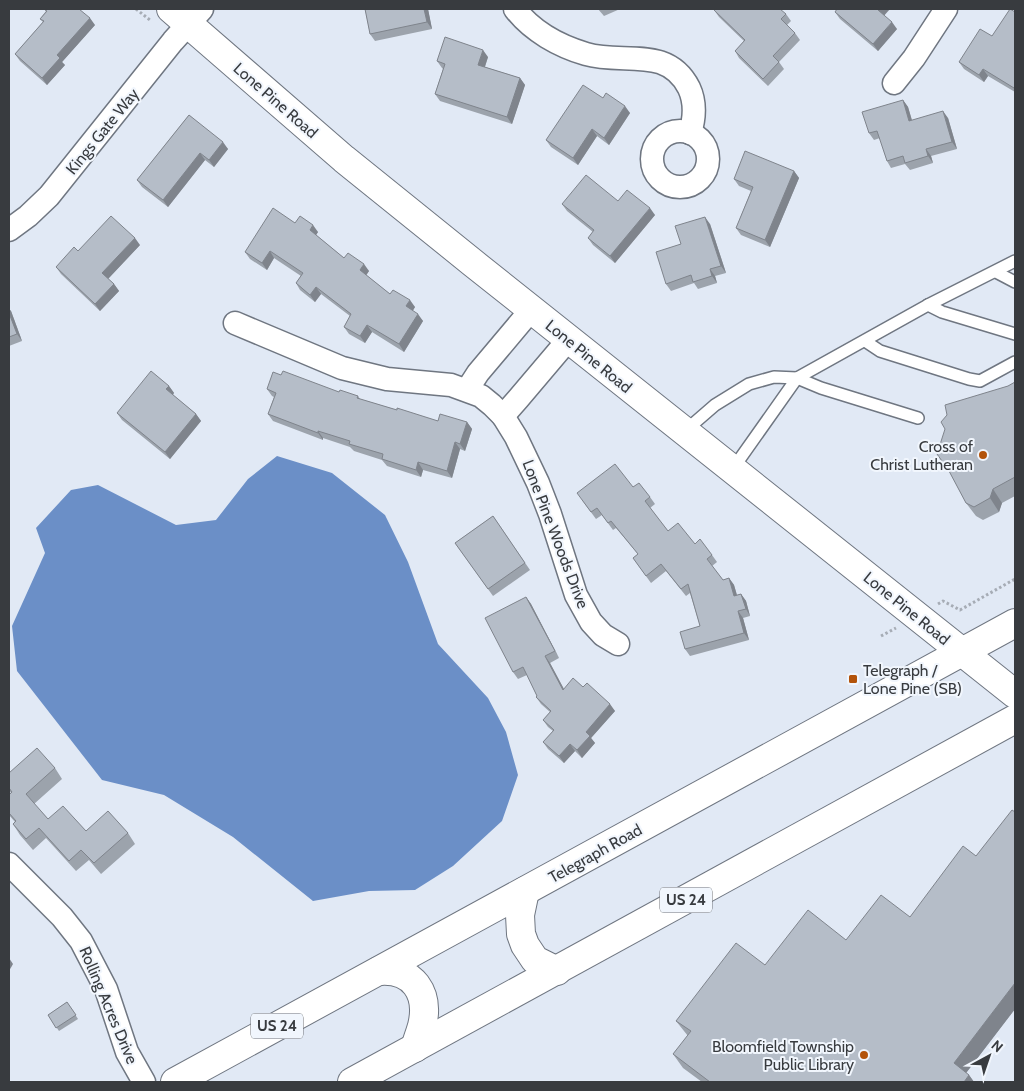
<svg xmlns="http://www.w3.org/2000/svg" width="1024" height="1091" font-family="Cabin,sans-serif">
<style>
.water{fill:#6b8fc7}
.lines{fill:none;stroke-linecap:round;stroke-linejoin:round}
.lane-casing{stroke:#6f7681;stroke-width:14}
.street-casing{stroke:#6f7681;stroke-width:25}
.secondary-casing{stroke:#6f7681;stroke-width:30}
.highway-casing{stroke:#6f7681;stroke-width:30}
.path{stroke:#a6acb5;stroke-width:3;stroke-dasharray:2.5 2.5;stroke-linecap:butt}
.lane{stroke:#fff;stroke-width:11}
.street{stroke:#fff;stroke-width:22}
.secondary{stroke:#fff;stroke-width:28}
.highway{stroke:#fff;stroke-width:28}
.wall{fill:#9ca3ac}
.shaded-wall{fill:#7f848c}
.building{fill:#b5bdc8;stroke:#7f848c}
.poi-dot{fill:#b3530a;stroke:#f1f6fd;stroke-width:2}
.labels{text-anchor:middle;stroke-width:4;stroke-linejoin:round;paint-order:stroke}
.shield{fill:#f1f6fd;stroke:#707378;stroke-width:1}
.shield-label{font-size:15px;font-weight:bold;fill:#383b3f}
.street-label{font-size:16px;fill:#383b3f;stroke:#f1f6fd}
.poi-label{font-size:16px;fill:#383b3f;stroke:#f1f6fd;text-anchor:end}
</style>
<rect width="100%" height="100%" fill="#e1e9f5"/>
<path class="water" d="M277,456L332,473L385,515L408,562L438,644L488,698L506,732L518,775L502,821L453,866L415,890L369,891L313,901L233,837L164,795L102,780L17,671L12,626L45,553L36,528L71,490L98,485L176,525L216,520L248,479Z"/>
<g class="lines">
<defs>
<g id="lane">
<path d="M996,272L1015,282"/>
<path d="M928,305L942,312L1015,334"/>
<path d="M865,341L880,351L969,379L980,381L1015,362"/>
<path d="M685,431L715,405L749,384L774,377L797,378L821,388L918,418"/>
<path d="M732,470L797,378L928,305L1015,261"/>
</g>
<g id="street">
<path d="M515,9C532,31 559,46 586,54C623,65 667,45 689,88C696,103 695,117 690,133"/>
<path d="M894,83L914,58L946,9"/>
<circle cx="680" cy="159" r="28"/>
<path d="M9,230L28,216L49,196L173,41L202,9"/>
<path d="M235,323L342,368L387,379L451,385L481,396L492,405L503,416L516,437L538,483L550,514L576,595L591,622L603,635L618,644"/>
<path d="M467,390L478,373L531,310"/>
<path d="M503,416L518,399L568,340"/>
<path d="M9,864L62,917L81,941L106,989L127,1052L144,1082"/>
</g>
<path id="secondary" d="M171,9L344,159L473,263L1015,694"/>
<g id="highway">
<path d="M525,891L520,915L521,934L525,945L535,960L557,971"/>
<path d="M379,971C413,968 430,993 422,1026C420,1033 417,1041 415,1048"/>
<path d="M175,1082L1015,623"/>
<path d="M352,1082L1015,719"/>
</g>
</defs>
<use href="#lane" class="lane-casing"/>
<use href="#street" class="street-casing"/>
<use href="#secondary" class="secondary-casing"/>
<use href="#highway" class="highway-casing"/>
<g class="path">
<path d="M136,9L150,20"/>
<path d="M938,604L943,601L960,610L1015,579"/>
<path d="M881,636L896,628"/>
</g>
<use href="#lane" class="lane"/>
<use href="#street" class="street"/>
<use href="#secondary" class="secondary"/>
<use href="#highway" class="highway"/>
</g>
<g class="wall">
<path d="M365,9H428L432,29L375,41L370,34Z"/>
<path d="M598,9H620L604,16Z"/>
<path d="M45,10L95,25L62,62L65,65L47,85L20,61L15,54L43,22L40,19L46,11Z"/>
<path d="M714,10L786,14L791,21L787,25L795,33L800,40L779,62L784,69L768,86L739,58L735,51L744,41L719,17Z"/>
<path d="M835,12L897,29L878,51L840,19Z"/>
<path d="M1015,12V92L988,76L984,82L964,69L959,62L992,36Z"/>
<path d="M488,57L485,67L520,78L525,85L512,124L440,101L435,94L443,69L442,68L437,61Z"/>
<path d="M603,98L630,113L609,145L597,136L578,165L551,147L546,140Z"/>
<path d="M903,100L908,107L912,120L948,118L957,149L931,156L933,163L910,170L905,164L891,168L887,161L880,138L874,140L869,133Z"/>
<path d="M189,115L228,149L214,167L205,160L168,207L142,187L137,180Z"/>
<path d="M794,171L799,178L770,247L741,235L736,228L751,191L739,186L734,179Z"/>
<path d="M618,201L655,215L615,263L593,245L588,238L593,232L567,211L562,204Z"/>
<path d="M295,223L318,232L316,235L344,258L369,271L366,275L390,294L415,307L412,311L423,321L404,352L372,332L365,343L349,334L344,327L350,316L321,294L315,302L300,290L296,283L301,276L274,258L267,270L250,259L245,252Z"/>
<path d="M710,224L726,273L715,276L717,283L698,289L694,283L671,291L666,284L681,244Z"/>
<path d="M140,245L108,279L114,284L119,291L100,311L61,274L56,267L78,251Z"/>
<path d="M9,309L11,311L22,341L9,346Z"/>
<path d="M281,375L339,392L358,396L360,399L397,410L438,421L467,422L472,429L465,451L460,449L452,478L423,470L421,477L387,466L382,460L354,451L350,447L323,438V440L273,421L268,414L274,397L272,396L267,389Z"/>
<path d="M1015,382V496L1002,503L999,512L983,520L976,516L966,503L951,474L937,454L1008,386Z"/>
<path d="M169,386L174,393L173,395L196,414L201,421L170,459L122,420L117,413Z"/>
<path d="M633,487L650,497L655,504L650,508L668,531L695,544L712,555L717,562L712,566L723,580L729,578L734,585L737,595L741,594L746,601L750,616L743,618L749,640L690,656L685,649L700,626L690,593L686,596L666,571L651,583L633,558L638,554L616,528L613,530L602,515L596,519L582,500Z"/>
<path d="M493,516L530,570L493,596L455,543Z"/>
<path d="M526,597L531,604L559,658L550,663L564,689L583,687L615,711L591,738L595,743L582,758L575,751L564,763L548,749L543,742L553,731L548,727L543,720L550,712L541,704L536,697L537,696L527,675L518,679L513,672Z"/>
<path d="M55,768L62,779L34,804L48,819L86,831L128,833L135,844L101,874L89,860L76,871L46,838L33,850L20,835L13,824L15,822L9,815V795L11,793L9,790V773Z"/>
<path d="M1015,812V1009L966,1073L969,1075L974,1082H702L683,1068L673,1054L688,1036L676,1021L765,965L846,940L910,917L976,856Z"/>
<path d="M67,1002L78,1019L59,1031L48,1015Z"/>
</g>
<g class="shaded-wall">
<path d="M424,9H428L432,29L427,22Z"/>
<path d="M879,9H890L882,18L878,10Z"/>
<path d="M90,18L95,25L62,62L65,65L47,85L42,78L57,55Z"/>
<path d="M892,22L897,29L878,51L873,44Z"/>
<path d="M483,50L488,57L483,72L478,65Z"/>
<path d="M983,69L988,76L984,82L979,75Z"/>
<path d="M520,78L525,85L512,124L507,117Z"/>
<path d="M903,100L908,107L914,128L909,121Z"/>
<path d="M625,106L630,113L609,145L604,138Z"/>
<path d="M943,111L948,118L957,149L952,142Z"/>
<path d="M592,129L597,136L578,165L573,158Z"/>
<path d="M223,142L228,149L214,167L209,160Z"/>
<path d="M926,149L931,156L933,163L928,156Z"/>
<path d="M200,153L205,160L168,207L163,200Z"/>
<path d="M794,171L799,178L770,247L765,240Z"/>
<path d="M650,208L655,215L615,263L610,256Z"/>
<path d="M705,217L710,224L726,273L721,266Z"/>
<path d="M313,225L318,232L314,238L310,230Z"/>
<path d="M135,238L140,245L107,280L102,273Z"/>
<path d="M270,251L274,258L267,270L262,263Z"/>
<path d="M364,264L369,271L365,277L360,270Z"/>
<path d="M710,269L715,276L717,283L712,276Z"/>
<path d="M114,284L119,291L100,311L95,304Z"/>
<path d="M316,287L321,294L315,302L310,295Z"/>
<path d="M410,300L415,307L411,314L406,306Z"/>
<path d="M9,309L11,311L22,341L17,334L9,313Z"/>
<path d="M418,314L423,321L404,352L399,344Z"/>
<path d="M367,325L372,332L365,343L360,336Z"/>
<path d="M169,386L174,393L171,396L166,389Z"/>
<path d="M196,414L201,421L170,459L165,452Z"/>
<path d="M467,422L472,429L465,451L460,444Z"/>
<path d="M318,431L323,438V440L318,433Z"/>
<path d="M455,442L460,449L452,478L447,471Z"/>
<path d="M418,462L423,470L421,477L416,470Z"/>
<path d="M993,489L1002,503L999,512L990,498Z"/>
<path d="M729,578L734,585L739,603L734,596Z"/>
<path d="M741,594L746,601L750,616L746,609Z"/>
<path d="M526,597L531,604L559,658L555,651Z"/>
<path d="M738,611L743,618L749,640L744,633Z"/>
<path d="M545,656L550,663L568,697L563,690Z"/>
<path d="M610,704L615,711L591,738L595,743L582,758L577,750L586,732Z"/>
<path d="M570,744L575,751L564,763L559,756Z"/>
<path d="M9,958L13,964L9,971Z"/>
<path d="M1015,983V1009L963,1077L954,1063Z"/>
<path d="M969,1075L974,1082H964Z"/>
</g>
<g class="building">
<path d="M46,9H79L90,18L57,55L60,58L42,78L15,54L44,21L40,19L47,11L45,10Z"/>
<path d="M365,9H424L427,22L370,34Z"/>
<path d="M715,9H780L786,14L781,19L795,33L773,56L779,62L763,79L735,51L745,40L714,10Z"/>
<path d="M837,9H879L878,10L892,22L873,44L835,12Z"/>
<path d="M1010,9L1015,12V85L1014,88L983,69L979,75L959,62L980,29L992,36Z"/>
<path d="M445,37L483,50L478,65L520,78L507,117L435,94L445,64L437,61Z"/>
<path d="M583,85L603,98L606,93L625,106L604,138L592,129L573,158L546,140Z"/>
<path d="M903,100L909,121L943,111L952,142L926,149L928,156L905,163L903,156L887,161L877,131L869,133L862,112Z"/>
<path d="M189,115L223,142L209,160L200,153L163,200L137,180Z"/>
<path d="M745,151L794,171L765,240L736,228L753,187L734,179Z"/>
<path d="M586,175L618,201L627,190L650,208L610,256L588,238L594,230L562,204Z"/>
<path d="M273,208L295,223L300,216L313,225L310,230L344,258L348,253L364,264L360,270L390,294L393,290L410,300L406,306L418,314L399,344L367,325L360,336L344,327L351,314L316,287L310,295L296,283L303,273L270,251L262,263L245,252Z"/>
<path d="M111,216L135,238L102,273L114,284L95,304L56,267L74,247L78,251Z"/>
<path d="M705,217L721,266L710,269L712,276L693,282L691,275L666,284L656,252L681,244L675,226Z"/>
<path d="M9,313L17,334L9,337Z"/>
<path d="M151,371L169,386L166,389L196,414L165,452L117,413Z"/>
<path d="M283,371L339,392L340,390L358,396L357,398L397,410V408L438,421L440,414L467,422L460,444L455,442L447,471L418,462L416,470L382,459L383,454L349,444L350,441L318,431V433L268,414L276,393L267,389L273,372L281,375Z"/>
<path d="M1015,382V477L993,489L990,498L974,507L966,503L949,471L937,454L945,429L941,422L947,415L945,405L1008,386Z"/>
<path d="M615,464L633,487L639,483L650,497L645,501L668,531L678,523L695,544L700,539L712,555L707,559L723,580L729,578L734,596L741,594L746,609L738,611L744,633L685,649L680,632L700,626L688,584L681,589L661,564L646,576L633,558L638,554L611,521L608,523L597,508L591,512L577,493Z"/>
<path d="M493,516L525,563L488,589L455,543Z"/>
<path d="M526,597L555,651L545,656L563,690L573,678L583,687L587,683L610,704L586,732L590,736L577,750L570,744L559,756L543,742L554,730L543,720L551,711L536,697L537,696L523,667L513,672L485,618Z"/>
<path d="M37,748L55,768L26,794L48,819L63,806L86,831L108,811L128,833L94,863L81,850L69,861L39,828L26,839L13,824L16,821L9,813V795L12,792L9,788V773Z"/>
<path d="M1012,810L1015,812V983L954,1063L969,1075L964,1082H710L673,1054L691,1031L676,1021L736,943L765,965L808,910L846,940L881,895L910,917L963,846L976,856Z"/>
<path d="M67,1002L76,1015L56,1028L48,1015Z"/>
</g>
<g class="poi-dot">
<circle cx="983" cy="455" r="5"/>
<rect x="848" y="674" width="10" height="10" rx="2.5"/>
<circle cx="864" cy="1055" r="5"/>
</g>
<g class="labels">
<g class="shield">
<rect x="660" y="887.5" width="52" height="25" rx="4"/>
<rect x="251" y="1013.5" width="52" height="25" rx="4"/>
</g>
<g class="shield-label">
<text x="686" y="905">US 24</text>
<text x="277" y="1031">US 24</text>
</g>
<g class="street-label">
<text transform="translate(276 100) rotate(41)" y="6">Lone Pine Road</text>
<text transform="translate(102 131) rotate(-51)" y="6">Kings Gate Way</text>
<text transform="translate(589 356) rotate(39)" y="6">Lone Pine Road</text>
<text transform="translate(556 534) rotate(69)" y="6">Lone Pine Woods Drive</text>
<text transform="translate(907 608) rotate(39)" y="6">Lone Pine Road</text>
<text transform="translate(595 853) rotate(-29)" y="6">Telegraph Road</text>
<text transform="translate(109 1005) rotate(67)" y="6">Rolling Acres Drive</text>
</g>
<g class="poi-label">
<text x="973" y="452">Cross of<tspan x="973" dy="18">Christ Lutheran</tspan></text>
<text x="863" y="676" text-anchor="start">Telegraph /<tspan x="863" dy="18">Lone Pine (SB)</tspan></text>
<text x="854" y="1052">Bloomfield Township<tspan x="854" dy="18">Public Library</tspan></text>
</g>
</g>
<rect width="1024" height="1091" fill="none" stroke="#383b3f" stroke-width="20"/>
<g transform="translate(989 1056) rotate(40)" stroke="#f1f6fd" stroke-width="4" paint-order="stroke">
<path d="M0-4L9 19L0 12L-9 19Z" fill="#383b3f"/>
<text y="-8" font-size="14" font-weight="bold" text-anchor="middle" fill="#383b3f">N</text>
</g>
</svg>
